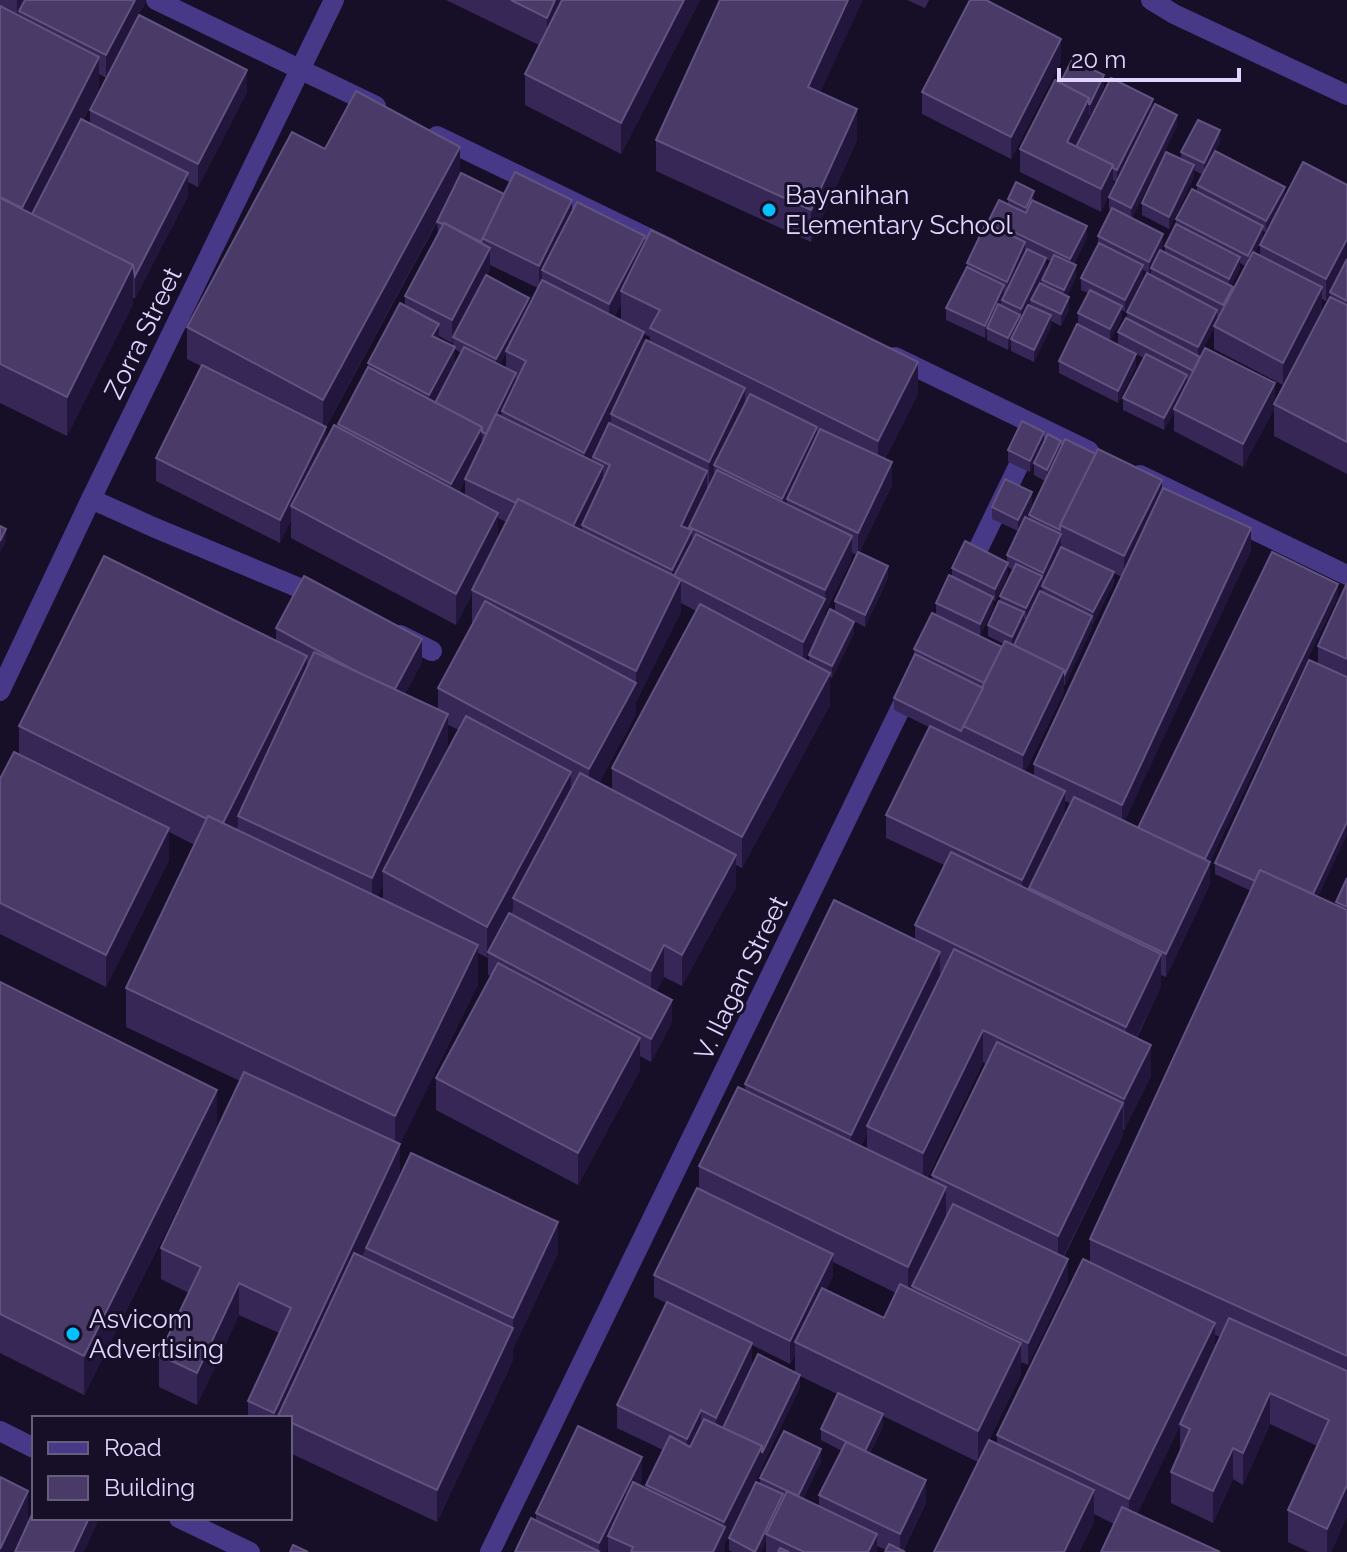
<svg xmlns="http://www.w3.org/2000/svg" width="1347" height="1552" font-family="Raleway,sans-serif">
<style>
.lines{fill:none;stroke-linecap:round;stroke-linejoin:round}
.minor{stroke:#473888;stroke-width:20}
.wall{fill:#372756;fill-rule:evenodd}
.shaded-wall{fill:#22163c}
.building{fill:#493a68;stroke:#615280;stroke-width:2}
.poi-dot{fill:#01c1ff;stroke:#170f28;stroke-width:3}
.labels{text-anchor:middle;stroke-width:6;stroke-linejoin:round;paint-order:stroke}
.poi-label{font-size:26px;fill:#e0d5ff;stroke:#170f28;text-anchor:start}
.street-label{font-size:26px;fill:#e0d5ff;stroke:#170f28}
</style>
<rect width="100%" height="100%" fill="#170f28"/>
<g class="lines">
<g class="minor">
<path d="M156,0L376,106"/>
<path d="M1151,0L1174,14L1347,95"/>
<path d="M437,136L671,249"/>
<path d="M895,357L1089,451"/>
<path d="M1140,475L1347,575"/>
<path d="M91,499L153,527L321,597"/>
<path d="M968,570L1029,444"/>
<path d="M400,635L432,651"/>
<path d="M0,691L91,499L334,0"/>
<path d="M0,1431L34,1448"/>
<path d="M179,1518L250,1552"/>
<path d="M490,1552L910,689"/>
</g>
</g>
<g class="wall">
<path d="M0,0H145V3L106,78L99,74V88L83,120L90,124V110L247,92L198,187L188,182V196L135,298H133V304L67,436L0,403Z"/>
<path d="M446,0H700L621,154L525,105V74L539,45Z"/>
<path d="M907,0H929L925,8Z"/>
<path d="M1061,61L1011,159L922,114V92Z"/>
<path d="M1060,83L1104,87L1090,116L1089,115V120L1153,109L1177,126L1132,218L1163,246L1161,250L1165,252V246L1176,224V219L1197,192V185L1203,175L1194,170V177L1169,229L1142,215V203L1181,159V152L1220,142L1215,151L1285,197L1347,185V474L1274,436V409L1243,467L1174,431V412L1164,430L1123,410V398L1144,358L1118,344V332L1127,319V312L1151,275V268L1149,273L1143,270V277L1125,312L1122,310V318L1110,341L1136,366L1118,403L1059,373V361L1078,325V313L1088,293L1081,290V278L1098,246V236L1111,210L1109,209V197L1116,182L1113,180L1101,212L1020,172V149ZM1263,231L1266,232L1260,245V255L1255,253L1263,238ZM1240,263L1245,266L1233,289L1231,286L1240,268ZM1330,294V297L1275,401L1199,356L1214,328V349L1283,385L1322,309V299L1326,301Z"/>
<path d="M820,92L857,140L811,242L656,171V140Z"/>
<path d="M325,149L460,174L504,194L572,212L645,242L918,394L885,459L892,485L859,553L888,578L865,627L848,618L854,633L832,678L830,677V705L742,868L736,865V887L682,986L664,977L656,992L672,1022L651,1062L640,1056V1070L578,1185L436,1110V1078L491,976L488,975V958L478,953V984L400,1144V1176L558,1253L513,1349V1360L437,1522L290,1453V1418H248V1401L279,1333L239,1315L197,1405L159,1387V1355L189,1293L161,1279V1248L216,1131L84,1395L0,1353V982L217,1129L240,1081L126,1027V988L195,845L169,832V860L106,987L0,934V779L19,754V726L276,641V628L422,662L405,694L438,709V688L473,622H472V594L456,625L291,538V520L280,543L156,481V458L201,366L187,359V327ZM443,211L437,222L438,234L405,296V306L368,363V367L338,424V428L326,441V427ZM490,265L538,288L529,305L487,275L490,270ZM621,304V320L614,317ZM644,334L650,337V342L644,344ZM439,336L452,343L453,340V346L439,339ZM455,349L461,353L455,365ZM506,353V368L499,365ZM465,481V495L459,492ZM498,518L506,522L498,538ZM852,553L857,555L835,601V612L825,621V612L852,558ZM681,603L696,611L612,768V789L599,783L636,714V702L681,611ZM825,621L809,655V662L805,660ZM448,725L459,730L432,779L448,745ZM383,885V900L377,897Z"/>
<path d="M1008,199L1034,201L1087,237L1074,264L1076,277L1067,296L1069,309L1061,326L1051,321V327L1034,362L1011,351V344L1008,350L987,340V333L985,338L946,320V308L967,267V263L989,224V220L1008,204ZM1046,259L1051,261L1042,280V284L1037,287L1046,270Z"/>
<path d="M1044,443L1061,448L1162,492L1251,550L1124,821L1138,828L1338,596L1210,862V884L1166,977L1161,975V986L1137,1038L1151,1076L1124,1130H1123V1135L1064,1257L1068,1282L1028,1365L1021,1362V1375L989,1440L997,1444V1435L1090,1262V1239L1251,891L1215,874V863L1318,664V646L1347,583V834L1318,896L1336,905L1347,878V1516L1331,1552H1309L1288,1542V1510L1317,1446L1270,1424L1243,1485L1233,1479L1213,1523L1171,1503V1472L1180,1451V1425L1137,1514L1114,1524L1094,1514V1522L1079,1552H934L978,1462L883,1416V1426L870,1453L926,1503L903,1551L886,1550L877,1546V1552H766V1541L761,1552H732L729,1550V1538L760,1484V1478L821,1461L803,1499L819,1507V1495L842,1451L821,1440V1429L837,1394L800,1376V1387L725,1543L724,1552H608V1547L606,1552H515L536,1521V1513L642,1480L639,1485L646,1489V1485L663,1450L617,1428V1405L666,1303L654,1297V1275L699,1189V1166L745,1090V1084L915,939V925L944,865L886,838V815L929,727L894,710V698L914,656V649H1002L1004,644L988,636V625L1000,601V596L1013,570L1008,567V574L995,601L993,600V608L980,636L936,615V603L952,577V568L1007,562V555L1018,531L992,519V507L1032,504L1026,517L1029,519V515L1045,481L1034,475V463L1030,472L1008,462V450ZM1114,573L1122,577L1034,764V777L1025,772L1064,692V686L1092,628V623L1093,624L1114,583ZM1042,588V591L1014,645L1024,624V619L1026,620ZM1065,801L1070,803L1029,888V890H1028L1065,814ZM983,1062L986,1064L932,1175V1180L927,1178ZM867,1134V1149L861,1146ZM833,1262L896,1293L884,1318L826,1290L833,1276ZM1215,1335L1220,1337L1215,1348ZM752,1345L790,1364L795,1354V1373L722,1427L752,1366Z"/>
</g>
<g class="shaded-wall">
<path d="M17,0H26L19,11L17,18Z"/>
<path d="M135,0H145V3L106,78V55Z"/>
<path d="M555,0H571L547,49V18Z"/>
<path d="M684,0H700L621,154V123Z"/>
<path d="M848,0H863L808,119V87Z"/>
<path d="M1061,39V61L1011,159V137Z"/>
<path d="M99,57V88L30,223L28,222L22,208Z"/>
<path d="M247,70V92L198,187V164Z"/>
<path d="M1104,75V87L1090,116V104Z"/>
<path d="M1089,98V120L1067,165V142Z"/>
<path d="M1153,99V111L1117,182V170Z"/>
<path d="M857,109V140L811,242V210Z"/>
<path d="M1177,115V126L1131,220V208Z"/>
<path d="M1220,130V142L1204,175V163Z"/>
<path d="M460,147V178L323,432V400Z"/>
<path d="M1113,165V188L1101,212V189Z"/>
<path d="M1194,165V177L1169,229V217Z"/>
<path d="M188,173V196L135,298V276Z"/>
<path d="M1285,187V198L1266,232V221Z"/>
<path d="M1034,191V202L1026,220V208Z"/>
<path d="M572,200V223L542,270V284L539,289V266Z"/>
<path d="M1087,226V237L1070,271V259Z"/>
<path d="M1263,226V238L1248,267V256Z"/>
<path d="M1163,234V246L1149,273V262Z"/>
<path d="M645,236V258L621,291V304L609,326V304Z"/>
<path d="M1347,239V262L1326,301V279Z"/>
<path d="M1025,242V254L1007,293V282Z"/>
<path d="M490,248V270L455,337H453L452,343V320Z"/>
<path d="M1240,257V268L1229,290V279Z"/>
<path d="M1046,258V270L1021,321V309Z"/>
<path d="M133,265V304L67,436V397Z"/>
<path d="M1076,265V277L1064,302V290Z"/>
<path d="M1143,265V277L1125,312V300Z"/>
<path d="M1004,285V296L989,329L987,328V333L985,338V326Z"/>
<path d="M1322,287V309L1283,385V363Z"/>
<path d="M1069,297V309L1061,326V314Z"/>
<path d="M529,298V309L496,371V359Z"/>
<path d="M1122,306V318L1110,341V329Z"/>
<path d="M1217,310V322L1198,359V347Z"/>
<path d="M1020,315V326L1011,339V344L1008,350V338Z"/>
<path d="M1051,315V327L1034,362V350Z"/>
<path d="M439,324V346L432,336Z"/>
<path d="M644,332V354L611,414V422L584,475V453Z"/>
<path d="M455,347V369L429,417V395Z"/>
<path d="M1136,354V366L1118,403V391Z"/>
<path d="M918,362V394L878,473V441Z"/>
<path d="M516,373V385L486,446V434Z"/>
<path d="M1187,375V387L1174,409V412L1164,430V418Z"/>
<path d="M1275,383V405L1274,404V409L1243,467V444Z"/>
<path d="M745,388V411L714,465V476L709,485V462Z"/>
<path d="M326,427V450L291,506V520L280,543V520Z"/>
<path d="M482,427V450L451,506V484Z"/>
<path d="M817,427V450L787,499V511L782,521V499Z"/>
<path d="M1044,432V443L1030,472V461Z"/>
<path d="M1061,441V452L1047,482V470Z"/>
<path d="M892,462V485L858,556V533Z"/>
<path d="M603,466V488L582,525V532L572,530Z"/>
<path d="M707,471V493L689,527V531L681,526Z"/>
<path d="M1162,480V502L1124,578V556Z"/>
<path d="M1032,492V504L1018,531V520Z"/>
<path d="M498,513V545L472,590V594L456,625V594Z"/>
<path d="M1251,528V550L1122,827V805Z"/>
<path d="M6,529V541L0,553V541Z"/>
<path d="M1060,529L1061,547L1043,585V573L1060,536Z"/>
<path d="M692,530V553L672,592V570Z"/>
<path d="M852,536V558L825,613V590Z"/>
<path d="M1008,563V574L995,601V589Z"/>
<path d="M888,566V578L865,627V615Z"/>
<path d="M1114,572V583L1093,624V612Z"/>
<path d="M1042,576V588L1026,620V608Z"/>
<path d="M681,579V611L636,702V714L589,801V769L636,683V671Z"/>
<path d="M1338,584V596L1210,862V884L1166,977V954L1205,859Z"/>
<path d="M993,597V608L980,636V624Z"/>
<path d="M825,599V621L803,665V642Z"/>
<path d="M1024,612V624L1012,649V637Z"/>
<path d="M1092,616V628L1065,686V674Z"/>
<path d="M854,622V633L832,678V666Z"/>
<path d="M422,639V662L394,714V691Z"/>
<path d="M307,656V687L238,816V826L222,858V826Z"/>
<path d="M1064,670V692L1023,777V755Z"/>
<path d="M830,673V705L742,868V837Z"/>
<path d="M448,714V745L388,874L383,871V885L372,909V878Z"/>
<path d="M571,772V803L513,898V910L490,953L488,952L487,959V927Z"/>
<path d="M1065,791V814L1022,902V880Z"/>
<path d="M1347,822V834L1308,918V906Z"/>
<path d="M169,828V860L106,987V955Z"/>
<path d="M736,855V887L682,986V955Z"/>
<path d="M478,945V984L395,1155V1116Z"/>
<path d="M664,945V977L651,1002V971Z"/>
<path d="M940,952V983L867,1126V1134L851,1167V1135Z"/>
<path d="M1161,954V986L1126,1059V1027Z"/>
<path d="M672,1000V1022L651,1062V1039Z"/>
<path d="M983,1030V1062L923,1185V1153Z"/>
<path d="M640,1038V1070L578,1185V1153Z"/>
<path d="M1151,1045V1076L1124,1130V1099Z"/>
<path d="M217,1090V1129L84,1395V1356Z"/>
<path d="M1123,1103V1135L1058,1267V1236Z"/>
<path d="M400,1144V1176L286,1418L278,1416V1418H274V1413Z"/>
<path d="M946,1187V1219L912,1286V1290L908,1298V1267Z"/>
<path d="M558,1222V1253L513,1349V1318Z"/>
<path d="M833,1254V1276L800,1344L795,1342V1354L790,1364V1341Z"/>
<path d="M1068,1259V1282L1028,1365V1343Z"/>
<path d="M239,1283V1315L197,1405V1373Z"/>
<path d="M1215,1323V1355L1129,1531V1499Z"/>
<path d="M513,1328V1360L437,1522V1490Z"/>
<path d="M752,1343V1366L716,1440V1418Z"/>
<path d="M1021,1343V1375L978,1462V1431Z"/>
<path d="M800,1375V1387L762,1465V1453Z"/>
<path d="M1270,1393V1424L1243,1485V1453Z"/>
<path d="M701,1410V1433L687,1462V1439Z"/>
<path d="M883,1414V1426L865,1462V1451Z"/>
<path d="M762,1446V1469L725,1543V1549L724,1552H713L724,1529V1522Z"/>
<path d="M1233,1448V1479L1213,1523V1491Z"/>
<path d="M821,1449V1461L798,1509V1497Z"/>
<path d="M642,1457V1480L613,1538L608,1536V1547L606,1552H599V1543Z"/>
<path d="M926,1480V1503L902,1552H900V1534Z"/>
<path d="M1347,1485V1516L1331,1552H1327V1529Z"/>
<path d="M1094,1490V1522L1079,1552H1064Z"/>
<path d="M28,1491V1522L14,1552H0V1549Z"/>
<path d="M783,1494V1506L766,1534V1541L761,1552H755Z"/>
<path d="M89,1518H97V1524L84,1552H73Z"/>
<path d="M877,1534V1552H868Z"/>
</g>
<g class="building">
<path d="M25,0H135L106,55L19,11Z"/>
<path d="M511,0H555L547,18Z"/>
<path d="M562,0H684L621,123L525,74Z"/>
<path d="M720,0H848L808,87L857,109L811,210L656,140Z"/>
<path d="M970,0H986L1061,39L1011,137L922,92Z"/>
<path d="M0,6L99,57L22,208L0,197Z"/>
<path d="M139,15L247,70L198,164L90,110Z"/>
<path d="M1072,60L1104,75L1090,104H1089V98L1060,83Z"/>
<path d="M1111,78L1153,99L1117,170L1113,168V165L1076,147Z"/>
<path d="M1055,80L1089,98L1067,142L1113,165L1101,189L1020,149Z"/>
<path d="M356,91L460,147L323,400L187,327L292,132L325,149Z"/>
<path d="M1155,104L1177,115L1131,208L1109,197Z"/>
<path d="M81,119L188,173L135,276L133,265L32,214Z"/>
<path d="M1198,120L1220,130L1204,163L1181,152Z"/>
<path d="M1215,151L1285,187L1266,221L1197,185Z"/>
<path d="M1166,152L1194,165L1169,217L1142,203Z"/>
<path d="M1303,162L1347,185V239L1326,279L1260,245Z"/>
<path d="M515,172L572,200L539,266L482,238Z"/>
<path d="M461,173L504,194L481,242L444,223L443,224L437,222Z"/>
<path d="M1016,182L1034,191L1026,208L1008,199Z"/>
<path d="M1192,189L1263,226L1248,256L1176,219Z"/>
<path d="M0,198L133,265L67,397L0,364Z"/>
<path d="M999,200L1026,213L1032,200L1087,226L1070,259L989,220Z"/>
<path d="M577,202L645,236L609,304L542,270Z"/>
<path d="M1112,208L1163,234L1149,262L1098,236Z"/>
<path d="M444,223L490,248L452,320L405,296Z"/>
<path d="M986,223L1025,242L1007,282L967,263Z"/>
<path d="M1176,224L1240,257L1229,279L1165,246Z"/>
<path d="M651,230L918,362L878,441L650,328L660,310L621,291Z"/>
<path d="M1099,243L1143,265L1125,300L1081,278Z"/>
<path d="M1027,249L1046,258L1021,309L1002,300Z"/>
<path d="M1160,250L1233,287L1223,305L1151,268Z"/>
<path d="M1253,252L1322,287L1283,363L1214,326Z"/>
<path d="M1054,255L1076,265L1064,290L1042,280Z"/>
<path d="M1347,259V301L1330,292Z"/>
<path d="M967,267L1004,285L985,326L946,308Z"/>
<path d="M1147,273L1217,310L1198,347L1127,312Z"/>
<path d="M486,275L529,298L496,359L453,337Z"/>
<path d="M542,280L644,332L584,453L502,411L526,361L506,351Z"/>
<path d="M1040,283L1069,297L1061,314L1031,300Z"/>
<path d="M1090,290L1122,306L1110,329L1078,313Z"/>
<path d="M1330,297L1347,305V442L1274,404Z"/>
<path d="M400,303L439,324L432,336L455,347L429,395L368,363Z"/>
<path d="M998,304L1020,315L1008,338L987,328Z"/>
<path d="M1028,305L1051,315L1034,350L1011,339Z"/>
<path d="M1126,318L1200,357L1193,371L1118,332Z"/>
<path d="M1077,324L1136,354L1118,391L1059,361Z"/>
<path d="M646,340L745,388L709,462L611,414Z"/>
<path d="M464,347L516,373L486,434L482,432V427L435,403Z"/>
<path d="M1205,348L1275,383L1243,444L1174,409Z"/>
<path d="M1146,354L1187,375L1164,418L1123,398Z"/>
<path d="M202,365L326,427L280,520L156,458Z"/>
<path d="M368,367L482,427L451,484L338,424Z"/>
<path d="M750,394L817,427L782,499L714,465Z"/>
<path d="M496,414L603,466L573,526L518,499L516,503L465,479Z"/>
<path d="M1022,421L1044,432L1030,461L1008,450Z"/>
<path d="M609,423L707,471L681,526L692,530L672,570L582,525L610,465L593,457Z"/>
<path d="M334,425L498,513L456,594L291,506Z"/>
<path d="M820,429L892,462L858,533L787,499Z"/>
<path d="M1048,434L1061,441L1047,470L1034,463Z"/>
<path d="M1065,439L1096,454L1060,525V530L1029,515Z"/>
<path d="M1098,449L1162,480L1124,556L1060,525Z"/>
<path d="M717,470L852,536L825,590L689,527Z"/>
<path d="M1005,479L1032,492L1018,520L992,507Z"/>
<path d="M1163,488L1251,528L1122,805L1034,764Z"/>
<path d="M518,499L681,579L636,671L472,590Z"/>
<path d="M1025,517L1061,534L1043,573L1007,555Z"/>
<path d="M0,526L6,529L0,541Z"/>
<path d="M696,534L825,599L803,642L674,576Z"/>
<path d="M965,541L1008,563L995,589L952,568Z"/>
<path d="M1061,547L1114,572L1093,612L1042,586Z"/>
<path d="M858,552L888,566L865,615L835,601Z"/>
<path d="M1272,552L1338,584L1205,859L1138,828Z"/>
<path d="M104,556L307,656L223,823L208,816L207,819L19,726Z"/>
<path d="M1016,564L1042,576L1026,608L1000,596Z"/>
<path d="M949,575L993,597L980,624L936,603Z"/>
<path d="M304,576L422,639L395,689L361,674L276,628Z"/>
<path d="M1347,583V659L1318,646Z"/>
<path d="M1040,591L1092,616L1065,674L1064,670L1014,645Z"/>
<path d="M485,601L636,683L589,769L438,688Z"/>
<path d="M999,601L1024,612L1012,637L988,625Z"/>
<path d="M700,604L830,673L742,837L612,768Z"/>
<path d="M830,609L854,622L832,666L809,655Z"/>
<path d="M932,613L1002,647L984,683L914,649Z"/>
<path d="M1005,641L1064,670L1023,755L963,726Z"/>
<path d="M314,652L448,714L372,878L238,816Z"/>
<path d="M915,654L983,688L961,731L894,698Z"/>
<path d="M1309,660L1347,677V822L1313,894L1260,870L1255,881L1215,863Z"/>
<path d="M466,716L571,772L487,927L383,871Z"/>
<path d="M930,726L1065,791L1022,880L886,815Z"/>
<path d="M14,752L169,828L106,955L0,903V779Z"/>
<path d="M580,773L736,855L682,955L664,945L651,971L513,898Z"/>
<path d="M1074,797L1210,862L1166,954L1029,888Z"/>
<path d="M208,816L478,945L395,1116L126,988Z"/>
<path d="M951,852L1161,954L1126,1027L915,925Z"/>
<path d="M1260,870L1347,910V1356L1090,1239Z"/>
<path d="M1347,878V907L1336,902Z"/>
<path d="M834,900L940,952L851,1135L745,1084Z"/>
<path d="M509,913L672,1000L651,1039L488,952Z"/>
<path d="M954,949L1151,1045L1124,1099L983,1030L923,1153L867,1126Z"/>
<path d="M498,963L640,1038L578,1153L436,1078Z"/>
<path d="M0,982L217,1090L84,1356L0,1314Z"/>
<path d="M997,1042L1123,1103L1058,1236L932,1175Z"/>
<path d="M244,1072L400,1144L274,1413L248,1401L291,1308L239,1283L197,1373L159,1355L201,1267L161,1248Z"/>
<path d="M738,1087L946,1187L908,1267L699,1166Z"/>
<path d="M411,1153L558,1222L513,1318L366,1248Z"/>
<path d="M697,1188L833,1254L790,1341L654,1275Z"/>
<path d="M953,1204L1068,1259L1028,1343L912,1286Z"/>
<path d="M354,1253L513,1328L437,1490L290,1422V1418H282L278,1416Z"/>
<path d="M1083,1259L1215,1323L1129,1499L997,1435Z"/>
<path d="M900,1284L1021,1343L978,1431L795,1342L822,1288L884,1318Z"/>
<path d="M667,1302L752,1343L716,1418L701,1410L687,1439L617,1405Z"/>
<path d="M1229,1318L1347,1371V1485L1327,1529L1288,1510L1329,1420L1270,1393L1243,1453L1233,1448L1213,1491L1171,1472L1190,1429L1180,1424Z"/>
<path d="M758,1354L800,1375L762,1453V1446L723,1428Z"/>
<path d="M838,1393L883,1414L865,1451L821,1429Z"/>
<path d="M704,1419L762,1446L724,1522L646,1485L670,1436L690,1447Z"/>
<path d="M578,1426L642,1457L599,1543L536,1513Z"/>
<path d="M784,1431L821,1449L798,1496L760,1478Z"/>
<path d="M989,1440L1094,1490L1064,1552H934Z"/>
<path d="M846,1442L926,1480L900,1534L819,1495Z"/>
<path d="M0,1477L28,1491L0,1549Z"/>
<path d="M633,1482L725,1527L713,1552H631L633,1547L608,1536Z"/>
<path d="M756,1482L783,1494L755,1552L729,1538Z"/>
<path d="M787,1491L877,1534L868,1552H804L766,1534Z"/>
<path d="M1122,1507L1220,1552H1101Z"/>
<path d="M34,1510V1518H89L73,1552H15Z"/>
<path d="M531,1518L600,1552H515Z"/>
<path d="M889,1544L905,1552H885Z"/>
<path d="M293,1545L308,1552H290Z"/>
<path d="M780,1548L789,1552H778Z"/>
</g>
<g class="poi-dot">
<circle cx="769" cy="210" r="8"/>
<circle cx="73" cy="1334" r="8"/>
</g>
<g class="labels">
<g class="poi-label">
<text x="785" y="204">Bayanihan<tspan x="785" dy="30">Elementary School</tspan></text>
<text x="89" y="1328">Asvicom<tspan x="89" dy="30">Advertising</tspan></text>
</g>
<g class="street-label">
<text transform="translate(143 333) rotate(-64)" y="9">Zorra Street</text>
<text transform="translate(741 978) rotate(-64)" y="9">V. Ilagan Street</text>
</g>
</g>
<rect x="32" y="1416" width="260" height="104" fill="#170f28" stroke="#675e7e" stroke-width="2"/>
<rect x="48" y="1442" width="40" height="12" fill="#473888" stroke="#675e7e" stroke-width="2"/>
<text x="104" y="1456" font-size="24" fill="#e0d5ff">Road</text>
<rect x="48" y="1476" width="40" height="24" fill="#493a68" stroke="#675e7e" stroke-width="2"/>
<text x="104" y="1496" font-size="24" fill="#e0d5ff">Building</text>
<path d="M1059 68v12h180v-12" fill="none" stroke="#e0d5ff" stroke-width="4"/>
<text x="1071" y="68" font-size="24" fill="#e0d5ff" stroke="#170f28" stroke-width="6" paint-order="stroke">20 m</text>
</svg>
